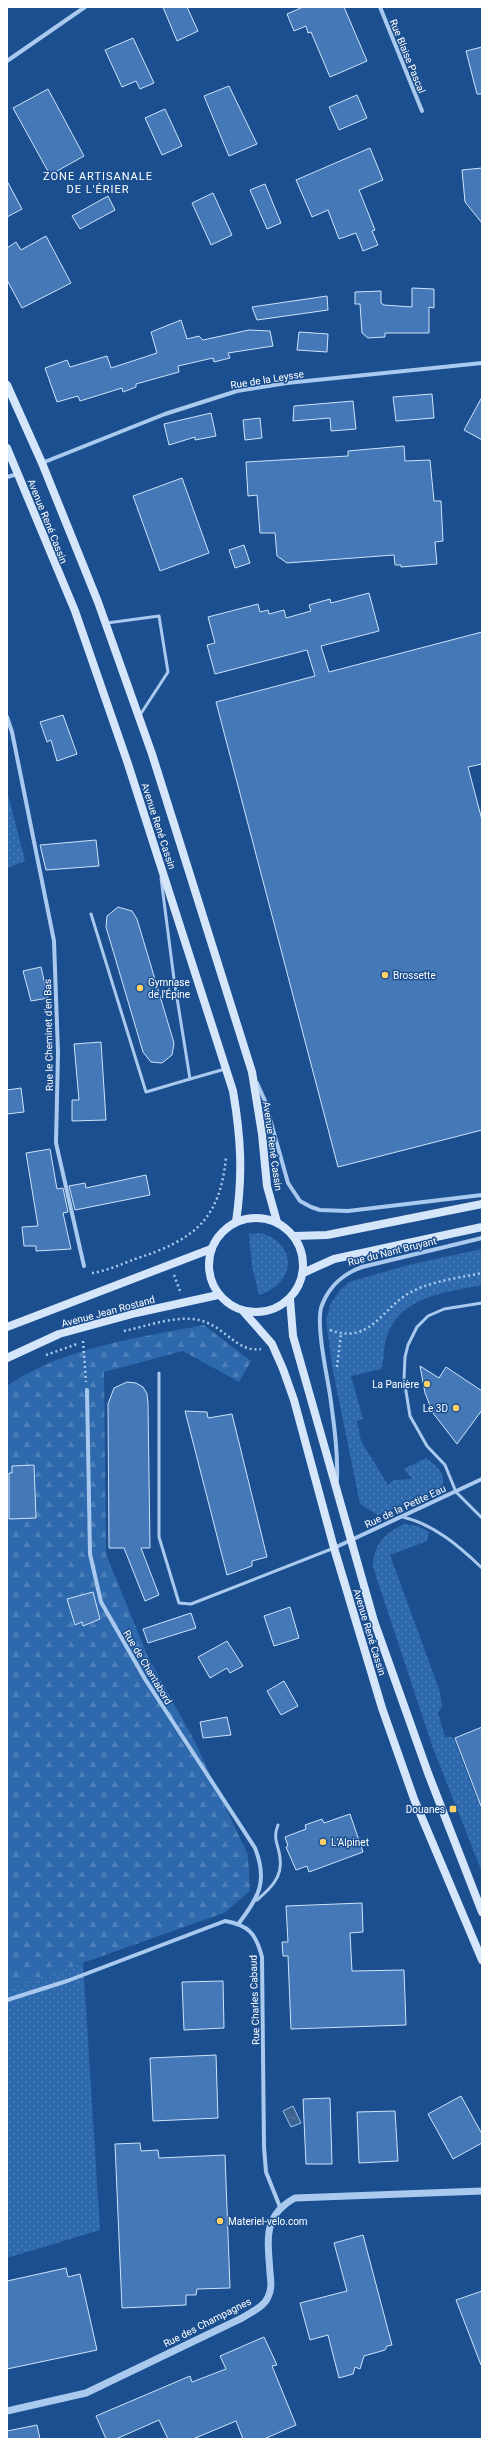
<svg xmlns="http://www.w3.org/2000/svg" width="489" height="2446" font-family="Roboto,sans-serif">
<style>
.grass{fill:url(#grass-dots)}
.forest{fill:url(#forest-firs)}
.water{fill:url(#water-ripples);stroke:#9cc4f0}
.building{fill:#4478b7;stroke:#cfe3fa}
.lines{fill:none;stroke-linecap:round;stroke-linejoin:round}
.path{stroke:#a9c9ee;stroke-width:2.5;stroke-dasharray:2 3;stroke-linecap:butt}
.service{stroke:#a9c9ee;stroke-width:3}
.minor{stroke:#a9c9ee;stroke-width:4}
.tertiary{stroke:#a9c9ee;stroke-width:7}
.secondary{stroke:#d6e6fa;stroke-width:8}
.poi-dot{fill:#ffd166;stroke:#1b4f8f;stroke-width:1.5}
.labels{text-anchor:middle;stroke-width:3;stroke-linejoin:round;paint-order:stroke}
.street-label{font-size:10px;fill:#fff;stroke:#1b4f8f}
.poi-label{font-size:10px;fill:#fff;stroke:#1b4f8f;text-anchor:start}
.neighbourhood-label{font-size:11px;letter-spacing:1px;fill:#fff;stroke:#1b4f8f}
</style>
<defs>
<pattern id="grass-dots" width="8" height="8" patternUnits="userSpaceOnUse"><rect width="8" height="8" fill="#2e69ad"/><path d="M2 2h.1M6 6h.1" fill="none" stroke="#4d80b9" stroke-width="1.8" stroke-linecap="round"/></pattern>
<pattern id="forest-firs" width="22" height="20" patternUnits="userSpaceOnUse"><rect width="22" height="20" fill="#2e69ad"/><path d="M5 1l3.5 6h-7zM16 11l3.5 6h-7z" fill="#4d80b9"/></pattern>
<pattern id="water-ripples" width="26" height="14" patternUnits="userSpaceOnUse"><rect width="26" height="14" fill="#3c6290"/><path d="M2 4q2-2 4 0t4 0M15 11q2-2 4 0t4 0" fill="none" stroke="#597aa1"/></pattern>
</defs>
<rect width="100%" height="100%" fill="#1b4f8f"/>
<g class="grass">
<path d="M7,791L25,861L7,868Z"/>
<path d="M261,1233C299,1245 295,1284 259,1295L252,1266L249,1234Z"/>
<path d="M482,1249V1285C445,1293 402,1295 387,1336C383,1347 385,1359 381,1369L351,1376L363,1419L357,1421L361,1441L388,1485L394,1480L412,1479L404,1469L426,1458C436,1466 448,1474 441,1488L378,1515L360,1504L332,1366L326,1320L330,1305L340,1290L349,1282L408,1265Z"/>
<path d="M404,1524L418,1526L429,1532L427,1541L390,1555L440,1692L442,1706L438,1713L445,1737H453L477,1799L482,1798V1872L433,1748L373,1567C373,1545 385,1533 404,1524Z"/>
<path d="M83,1962L100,2230L7,2258V1982L9,1989Z"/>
</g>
<path class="forest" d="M204,1325L251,1361L239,1382L183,1351L104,1372L106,1554L148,1657L194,1740L248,1855L250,1891L224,1913L9,1989L7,1982V1386C63,1347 138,1338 204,1325Z"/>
<path class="water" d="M293,2106L301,2123L291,2127L283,2111Z"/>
<g class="building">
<path d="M163,7H187L198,31L177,41Z"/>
<path d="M303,7H344L367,61L330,77L311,32L308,33L306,26L294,31L287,14Z"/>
<path d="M133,38L154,83L140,89L136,81L122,87L105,50Z"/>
<path d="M482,47V94H477L466,51Z"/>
<path d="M229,86L257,144L229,156L204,96Z"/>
<path d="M48,89L84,156L50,175L13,108Z"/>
<path d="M357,95L367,118L339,130L329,107Z"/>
<path d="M165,109L182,146L162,155L145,118Z"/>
<path d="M370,148L383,180L359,190L375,230L372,231L378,245L363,251L356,233L339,239L328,210L312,217L296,180Z"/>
<path d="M482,168V223L465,202L462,170Z"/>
<path d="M7,181L22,209L7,217Z"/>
<path d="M265,184L281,223L267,229L250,190Z"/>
<path d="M213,193L232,235L211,245L192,203Z"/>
<path d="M108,196L115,210L80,229L72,216Z"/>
<path d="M46,236L71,283L22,308L7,280V248L16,242L21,250Z"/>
<path d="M412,288L434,289V308L429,307V333H385V337L368,338L362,333L360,304H355V292L381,291V303L384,305L412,307Z"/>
<path d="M327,296L328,310L257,320L252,307Z"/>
<path d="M181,320L187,339L199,336L203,340L249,330L270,331L273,346L228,353L230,358L214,362L213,358L178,366L179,372L136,384V387L123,392L122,388L80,401L78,396L57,402L45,368L67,360L70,367L107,356L111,368L157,353L151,332Z"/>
<path d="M299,332L328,334L327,352L297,350Z"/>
<path d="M432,394L434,418L396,421L393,397Z"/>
<path d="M482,397V440L464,430Z"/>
<path d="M353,401L356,429L331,431L330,418L293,421L294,406Z"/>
<path d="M211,413L216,436L195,440V437L169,445L164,424Z"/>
<path d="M260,418L262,438L245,440L243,420Z"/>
<path d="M404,446L405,461L430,460L434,501H441L443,541L435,542L437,564L401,567V565H395L394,555L287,563L277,556L275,533H260L257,495L248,496L246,462L348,456V451Z"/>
<path d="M182,478L209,553L160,571L133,496Z"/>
<path d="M244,545L250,563L235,568L229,550Z"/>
<path d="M369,593L379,631L321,646L329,672L482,632V764L468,767L482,820V1130L338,1167L216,702L315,676L307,650L215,674L207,645L215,643L208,617L258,604L260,612L268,610L269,614L284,610L286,618L311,611L309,605L330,599L331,603Z"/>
<path d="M63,715L77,754L57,761L51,740L47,742L40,722Z"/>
<path d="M96,840L99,866L46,870L40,845Z"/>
<path d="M118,907L132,911L137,919L174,1043L172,1055L162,1063L151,1062L143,1052L106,927L107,916Z"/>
<path d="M41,967L48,998L31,1001L23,971Z"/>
<path d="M101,1042L106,1120L72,1121V1100H79L74,1044Z"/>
<path d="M21,1088L24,1112L7,1114V1090Z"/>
<path d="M50,1149L57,1189L63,1188L68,1212L63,1213L71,1249L36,1251V1246H24L22,1227L38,1226L26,1153Z"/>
<path d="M146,1175L150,1195L75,1210L69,1186L85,1183L86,1188Z"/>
<path d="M420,1366L439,1378L446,1367L482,1391V1410L457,1444L433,1413L425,1393Z"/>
<path d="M127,1382L136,1383L143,1387L147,1394L148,1403L150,1548H141L159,1595L145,1601L124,1548H109L108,1404L114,1388Z"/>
<path d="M185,1411L207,1412L208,1418L232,1414L267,1557L252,1561V1566L227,1575Z"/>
<path d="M34,1465L36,1518L9,1519V1473H12V1466Z"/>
<path d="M93,1592L100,1619L83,1626L82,1622L75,1625L67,1599Z"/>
<path d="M290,1607L299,1638L274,1646L264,1616Z"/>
<path d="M191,1613L196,1628L148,1643L143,1629Z"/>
<path d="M227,1641L243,1666L230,1673L227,1668L210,1678L198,1657Z"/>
<path d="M284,1681L298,1706L281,1715L267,1691Z"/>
<path d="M227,1717L231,1735L203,1738L200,1722Z"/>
<path d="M482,1727V1805L481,1806L455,1738Z"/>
<path d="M350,1814L363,1852L309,1872L307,1866L296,1870L286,1847L288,1846L285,1837L306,1829L305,1825L322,1819L324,1823Z"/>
<path d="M362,1903L363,1932L350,1933L352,1971L404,1970L406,2025L291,2029L288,1956H283L282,1942H288L286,1906Z"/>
<path d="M223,1981L224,2028L184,2030L182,1982Z"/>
<path d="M216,2055L218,2118L153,2121L150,2058Z"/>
<path d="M461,2096L482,2134V2143L453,2159L428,2114Z"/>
<path d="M330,2098L332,2164H306L303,2099Z"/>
<path d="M395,2111L398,2161L359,2163L357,2112Z"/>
<path d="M140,2143L141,2151L158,2150L159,2158L225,2155L230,2288L197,2289L196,2295H186V2305L122,2308L115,2144Z"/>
<path d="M363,2235L392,2345L387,2346L385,2350L364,2356L360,2369L355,2367L353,2374L339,2378L328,2335L310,2340L300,2303L347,2291L334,2243Z"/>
<path d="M66,2268L68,2277L80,2274L97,2350L7,2369V2281Z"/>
<path d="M482,2291V2364L481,2365L456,2300Z"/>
<path d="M264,2337L277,2365L272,2366L296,2425L264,2439H243L236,2421L193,2439H168L159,2420L116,2439H106L96,2416L190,2376L192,2382L226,2369L220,2356Z"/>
<path d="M37,2425L40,2439H7V2431Z"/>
</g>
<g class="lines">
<g class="path">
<path d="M92,1273C106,1271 122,1264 135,1259C194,1240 220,1220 226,1157"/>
<path d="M174,1275L180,1291"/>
<path d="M330,1330C371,1345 380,1309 411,1292C432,1281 458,1278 482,1273"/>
<path d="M124,1331C147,1326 176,1315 199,1320C225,1326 237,1353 261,1349"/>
<path d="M83,1341L86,1382"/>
<path d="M46,1355L77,1344"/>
<path d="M337,1367L341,1334"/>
</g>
<g class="service">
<path d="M107,623L159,616L168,672L140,715"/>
<path d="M161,878L174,979L190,1079L225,1069"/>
<path d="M91,914L146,1092L190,1079"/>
<path d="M482,1303L444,1309L428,1316L417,1327L408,1345L405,1357L404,1379L410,1416L427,1446L445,1465L456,1492L482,1518"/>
<path d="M159,1373V1537L179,1603L191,1604L334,1548"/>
<path d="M403,1517C435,1525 459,1546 482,1568"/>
<path d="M257,1900C270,1889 283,1877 280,1858C279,1845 272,1839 278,1825"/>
</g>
<g class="minor">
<path d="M380,7L422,111"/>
<path d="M7,61L85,7"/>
<path d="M42,463L165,414L237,391L287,383L482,363"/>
<path d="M7,477L18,474"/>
<path d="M7,717L12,732L54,941L58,1052L56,1143L84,1266"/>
<path d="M257,1083L265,1101L288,1183L300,1201L311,1207L320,1210L348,1211L482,1195"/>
<path d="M87,1390L90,1554L101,1602L145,1679L255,1848C268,1881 259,1897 239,1923"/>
<path d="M337,1480C338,1452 334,1424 330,1395C327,1375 315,1322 322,1305C330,1285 343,1274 362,1267L482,1238"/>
<path d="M334,1548L482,1479"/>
<path d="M7,2000L67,1981L225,1921C249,1925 256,1934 262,1957L264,2147L266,2172L280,2207"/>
</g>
<path class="tertiary" d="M7,2411L86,2393L242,2318C251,2312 264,2307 268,2297C272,2289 271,2281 270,2273C268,2240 262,2216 295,2198L482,2191"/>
<g class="secondary">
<path d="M7,385L42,463L98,602L152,754L252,1072L262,1134L267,1186L277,1222"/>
<path d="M7,448L75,611L127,761L233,1091C241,1138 243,1174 236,1222"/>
<circle cx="256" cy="1265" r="47"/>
<path d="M294,1236L327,1235L482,1204"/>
<path d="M303,1273L334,1259L482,1227"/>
<path d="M290,1299L293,1336L374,1621L428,1773L482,1912"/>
<path d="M244,1312L272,1344L283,1369L294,1400L334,1548L382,1708L414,1799L482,1960"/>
<path d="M7,1327L211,1249"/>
<path d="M7,1358L59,1334L136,1313L218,1295"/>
</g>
</g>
<g class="poi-dot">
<circle cx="385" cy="975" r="4"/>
<circle cx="140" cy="988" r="4"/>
<circle cx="427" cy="1384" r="4"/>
<circle cx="456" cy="1408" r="4"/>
<rect x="449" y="1805" width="8" height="8" rx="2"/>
<circle cx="323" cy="1842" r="4"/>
<circle cx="220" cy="2221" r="4"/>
</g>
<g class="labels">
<g class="street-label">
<text transform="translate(408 56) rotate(68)" y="4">Rue Blaise Pascal</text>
<text transform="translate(267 379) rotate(-9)" y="4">Rue de la Leysse</text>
<text transform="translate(48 521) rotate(68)" y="4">Avenue René Cassin</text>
<text transform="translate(159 826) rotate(72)" y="4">Avenue René Cassin</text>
<text transform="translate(48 1035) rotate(-91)" y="4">Rue le Cheminet d'en Bas</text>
<text transform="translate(273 1146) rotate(82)" y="4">Avenue René Cassin</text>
<text transform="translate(392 1251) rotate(-14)" y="4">Rue du Nant Bruyant</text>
<text transform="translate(108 1311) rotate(-15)" y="4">Avenue Jean Rostand</text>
<text transform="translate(405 1506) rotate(-25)" y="4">Rue de la Petite Eau</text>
<text transform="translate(370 1632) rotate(73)" y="4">Avenue René Cassin</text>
<text transform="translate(148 1667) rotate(59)" y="4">Rue de Chantabord</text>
<text transform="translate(254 2000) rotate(-92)" y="4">Rue Charles Cabaud</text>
<text transform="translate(207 2322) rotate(-27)" y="4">Rue des Champagnes</text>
</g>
<g class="poi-label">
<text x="393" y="979">Brossette</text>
<text x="148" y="986">Gymnase<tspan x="148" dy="12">de l'Épine</tspan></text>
<text x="419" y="1388" text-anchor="end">La Panière</text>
<text x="448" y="1412" text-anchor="end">Le 3D</text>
<text x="445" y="1813" text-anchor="end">Douanes</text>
<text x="331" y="1846">L’Alpinet</text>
<text x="228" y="2225">Materiel-velo.com</text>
</g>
<g class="neighbourhood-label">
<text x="98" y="180">ZONE ARTISANALE<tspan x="98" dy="13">DE L'ÉRIER</tspan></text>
</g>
</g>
<rect width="489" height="2446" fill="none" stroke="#ffffff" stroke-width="16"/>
</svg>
